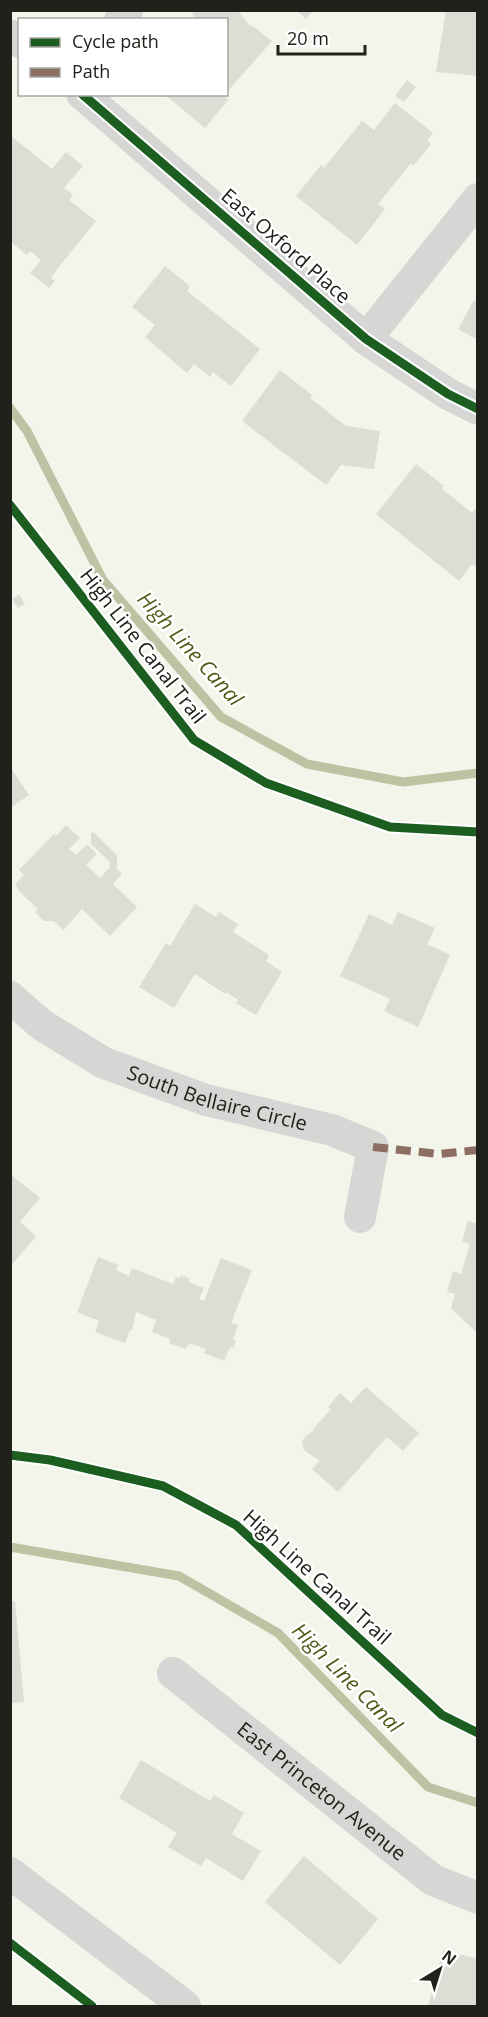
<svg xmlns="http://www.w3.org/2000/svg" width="488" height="2017" font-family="'Open Sans',sans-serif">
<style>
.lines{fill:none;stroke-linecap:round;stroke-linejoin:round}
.stream{stroke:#bec2a2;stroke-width:9}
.building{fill:#dcded5}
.minor{stroke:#d6d7d5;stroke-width:32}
.quiet{stroke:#8d6e63;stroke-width:8;stroke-dasharray:15 8;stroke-linecap:butt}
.cycleway-casing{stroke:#fff;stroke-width:13}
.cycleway{stroke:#1b5e20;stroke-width:9}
.labels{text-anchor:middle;stroke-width:5;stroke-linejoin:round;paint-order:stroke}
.street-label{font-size:20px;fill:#20211a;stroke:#fff}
.water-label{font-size:21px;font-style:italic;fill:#525816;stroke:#fff}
</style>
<rect width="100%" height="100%" fill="#f3f5ea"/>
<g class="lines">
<g class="stream">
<path d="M10,408L27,431L103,580L221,717L307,764L403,782L478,773"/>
<path d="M10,1547L179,1576L278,1633L428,1787L478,1803"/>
</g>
</g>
<g class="building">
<path d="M196,10H237L250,26L251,25L272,41L226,93V20H196L192,14Z"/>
<path d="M296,10H313L306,19Z"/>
<path d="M446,10H478V76L436,72Z"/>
<path d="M407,80L416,87L404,102L395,96Z"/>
<path d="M164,94H225L223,96L228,100L205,128Z"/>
<path d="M395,103L433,133L427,141L431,144L413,166L411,163L378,204L385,209L357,245L296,196L321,165L324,168L362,121L374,130Z"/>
<path d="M10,135L52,169L66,152L83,166L64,188L73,195L69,200L96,221L58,268L51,278L55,281L49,288L30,273L41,260L30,251L27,255L10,241Z"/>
<path d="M165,266L190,286L187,291L260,349L231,386L213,372L210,377L194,364L187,373L145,337L155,325L132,307Z"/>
<path d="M474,300L478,302V340L458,329Z"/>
<path d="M280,370L312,395L310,398L346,426L380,431L374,469L341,465L326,485L242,421Z"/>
<path d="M416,464L444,486L442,489L472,513L478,506V568L472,564L459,581L376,514Z"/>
<path d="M19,594L25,604L18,608L12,599Z"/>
<path d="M10,767L29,795L10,808Z"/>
<path d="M66,825L80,838L69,849L76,855L87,844L97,854L86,865L100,878L110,867V862L91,844V833L93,832L117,855V869L122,874L113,884L137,907L110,936L82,909L63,930L54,921H44L35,912L38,909L19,891L15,884L24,875L19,870L54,834L56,836Z"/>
<path d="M195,904L216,917L219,912L238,924L233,932L269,955L266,961L282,972L256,1015L236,1003L238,1000L226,992L225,994L195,974L174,1008L139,987L166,943L170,946Z"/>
<path d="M398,912L435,928L427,944L450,955L418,1027L384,1011L390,999L340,976L369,914L392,925Z"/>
<path d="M10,1174L40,1198L20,1222L36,1236L10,1267Z"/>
<path d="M468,1221L478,1224V1334L451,1308L455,1294L447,1292L453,1271L461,1274L470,1244L462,1241Z"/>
<path d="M98,1257L118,1265L116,1270L129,1276L132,1268L173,1284L176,1277L180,1278L181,1275L190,1279L189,1282L204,1288L199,1299L204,1301L221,1258L252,1270L231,1323L238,1325L233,1339L236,1341L233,1348L230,1347L224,1361L204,1353L206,1349L189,1343L186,1349L169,1343L170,1339L152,1332L156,1320L136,1312L132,1331L130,1330L125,1343L95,1332L99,1321L77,1312Z"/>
<path d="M366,1387L419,1433L403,1451L387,1437L338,1492L312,1469L320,1461L304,1450L302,1442L306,1436L314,1430L313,1429L331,1409L328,1407L340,1393L351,1403Z"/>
<path d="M15,1601L24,1702L10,1703V1602Z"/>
<path d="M141,1760L210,1801L214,1795L244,1813L232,1834L261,1851L243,1881L206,1858L201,1866L168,1847L177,1833L119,1798Z"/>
<path d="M304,1856L378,1919L340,1965L265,1902Z"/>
<path d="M443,1950L478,1959V2006H428Z"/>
</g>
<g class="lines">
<g class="minor">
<path d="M120,20L127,10"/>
<path d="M10,35L20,42"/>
<path d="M82,94L366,339L448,394L478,409"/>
<path d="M366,339L478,199"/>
<path id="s1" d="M10,997L42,1025L104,1063L206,1100L332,1130L373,1147L360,1217"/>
<path id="s2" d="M173,1673L433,1880L478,1898"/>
<path d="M10,1873L185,2006"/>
</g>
<path class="quiet" d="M373,1147L439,1154L478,1150"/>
<defs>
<g id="cycleway">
<path d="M82,94L366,339L448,394L478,409"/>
<path d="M10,505L194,740L266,783L390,827L478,832"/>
<path d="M10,1455L50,1460L163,1486L236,1525L442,1715L478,1733"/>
<path d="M10,1943L92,2006"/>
</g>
</defs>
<use href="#cycleway" class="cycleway-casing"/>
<use href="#cycleway" class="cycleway"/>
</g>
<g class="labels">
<g class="street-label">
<text transform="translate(286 246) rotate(41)" y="7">East Oxford Place</text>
<text transform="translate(143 646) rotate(52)" y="7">High Line Canal Trail</text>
<text dy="7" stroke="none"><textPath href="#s1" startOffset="234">South Bellaire Circle</textPath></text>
<text transform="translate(317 1577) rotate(42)" y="7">High Line Canal Trail</text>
<text dy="7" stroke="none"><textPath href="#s2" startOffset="190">East Princeton Avenue</textPath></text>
</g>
<g class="water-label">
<text transform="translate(190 649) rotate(48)" y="7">High Line Canal</text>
<text transform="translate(347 1678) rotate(45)" y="7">High Line Canal</text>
</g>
</g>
<rect width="488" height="2017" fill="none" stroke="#20211a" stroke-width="24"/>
<rect x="18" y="18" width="210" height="78" fill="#ffffff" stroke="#a6a6a3" stroke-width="1.5"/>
<rect x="30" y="38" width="30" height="9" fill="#1b5e20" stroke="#a6a6a3" stroke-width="1.5"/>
<text x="72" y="48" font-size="18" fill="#20211a">Cycle path</text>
<rect x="30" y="68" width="30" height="9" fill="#8d6e63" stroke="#a6a6a3" stroke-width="1.5"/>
<text x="72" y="78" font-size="18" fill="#20211a">Path</text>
<g transform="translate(440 1969) rotate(38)" stroke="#ffffff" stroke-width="4.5" paint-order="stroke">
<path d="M0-4.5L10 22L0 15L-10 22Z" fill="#20211a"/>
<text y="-9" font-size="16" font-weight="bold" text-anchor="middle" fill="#20211a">N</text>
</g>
<path d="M278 45v9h87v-9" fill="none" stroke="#20211a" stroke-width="3"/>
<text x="287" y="45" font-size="18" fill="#20211a" stroke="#ffffff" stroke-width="4.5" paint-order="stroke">20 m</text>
</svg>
